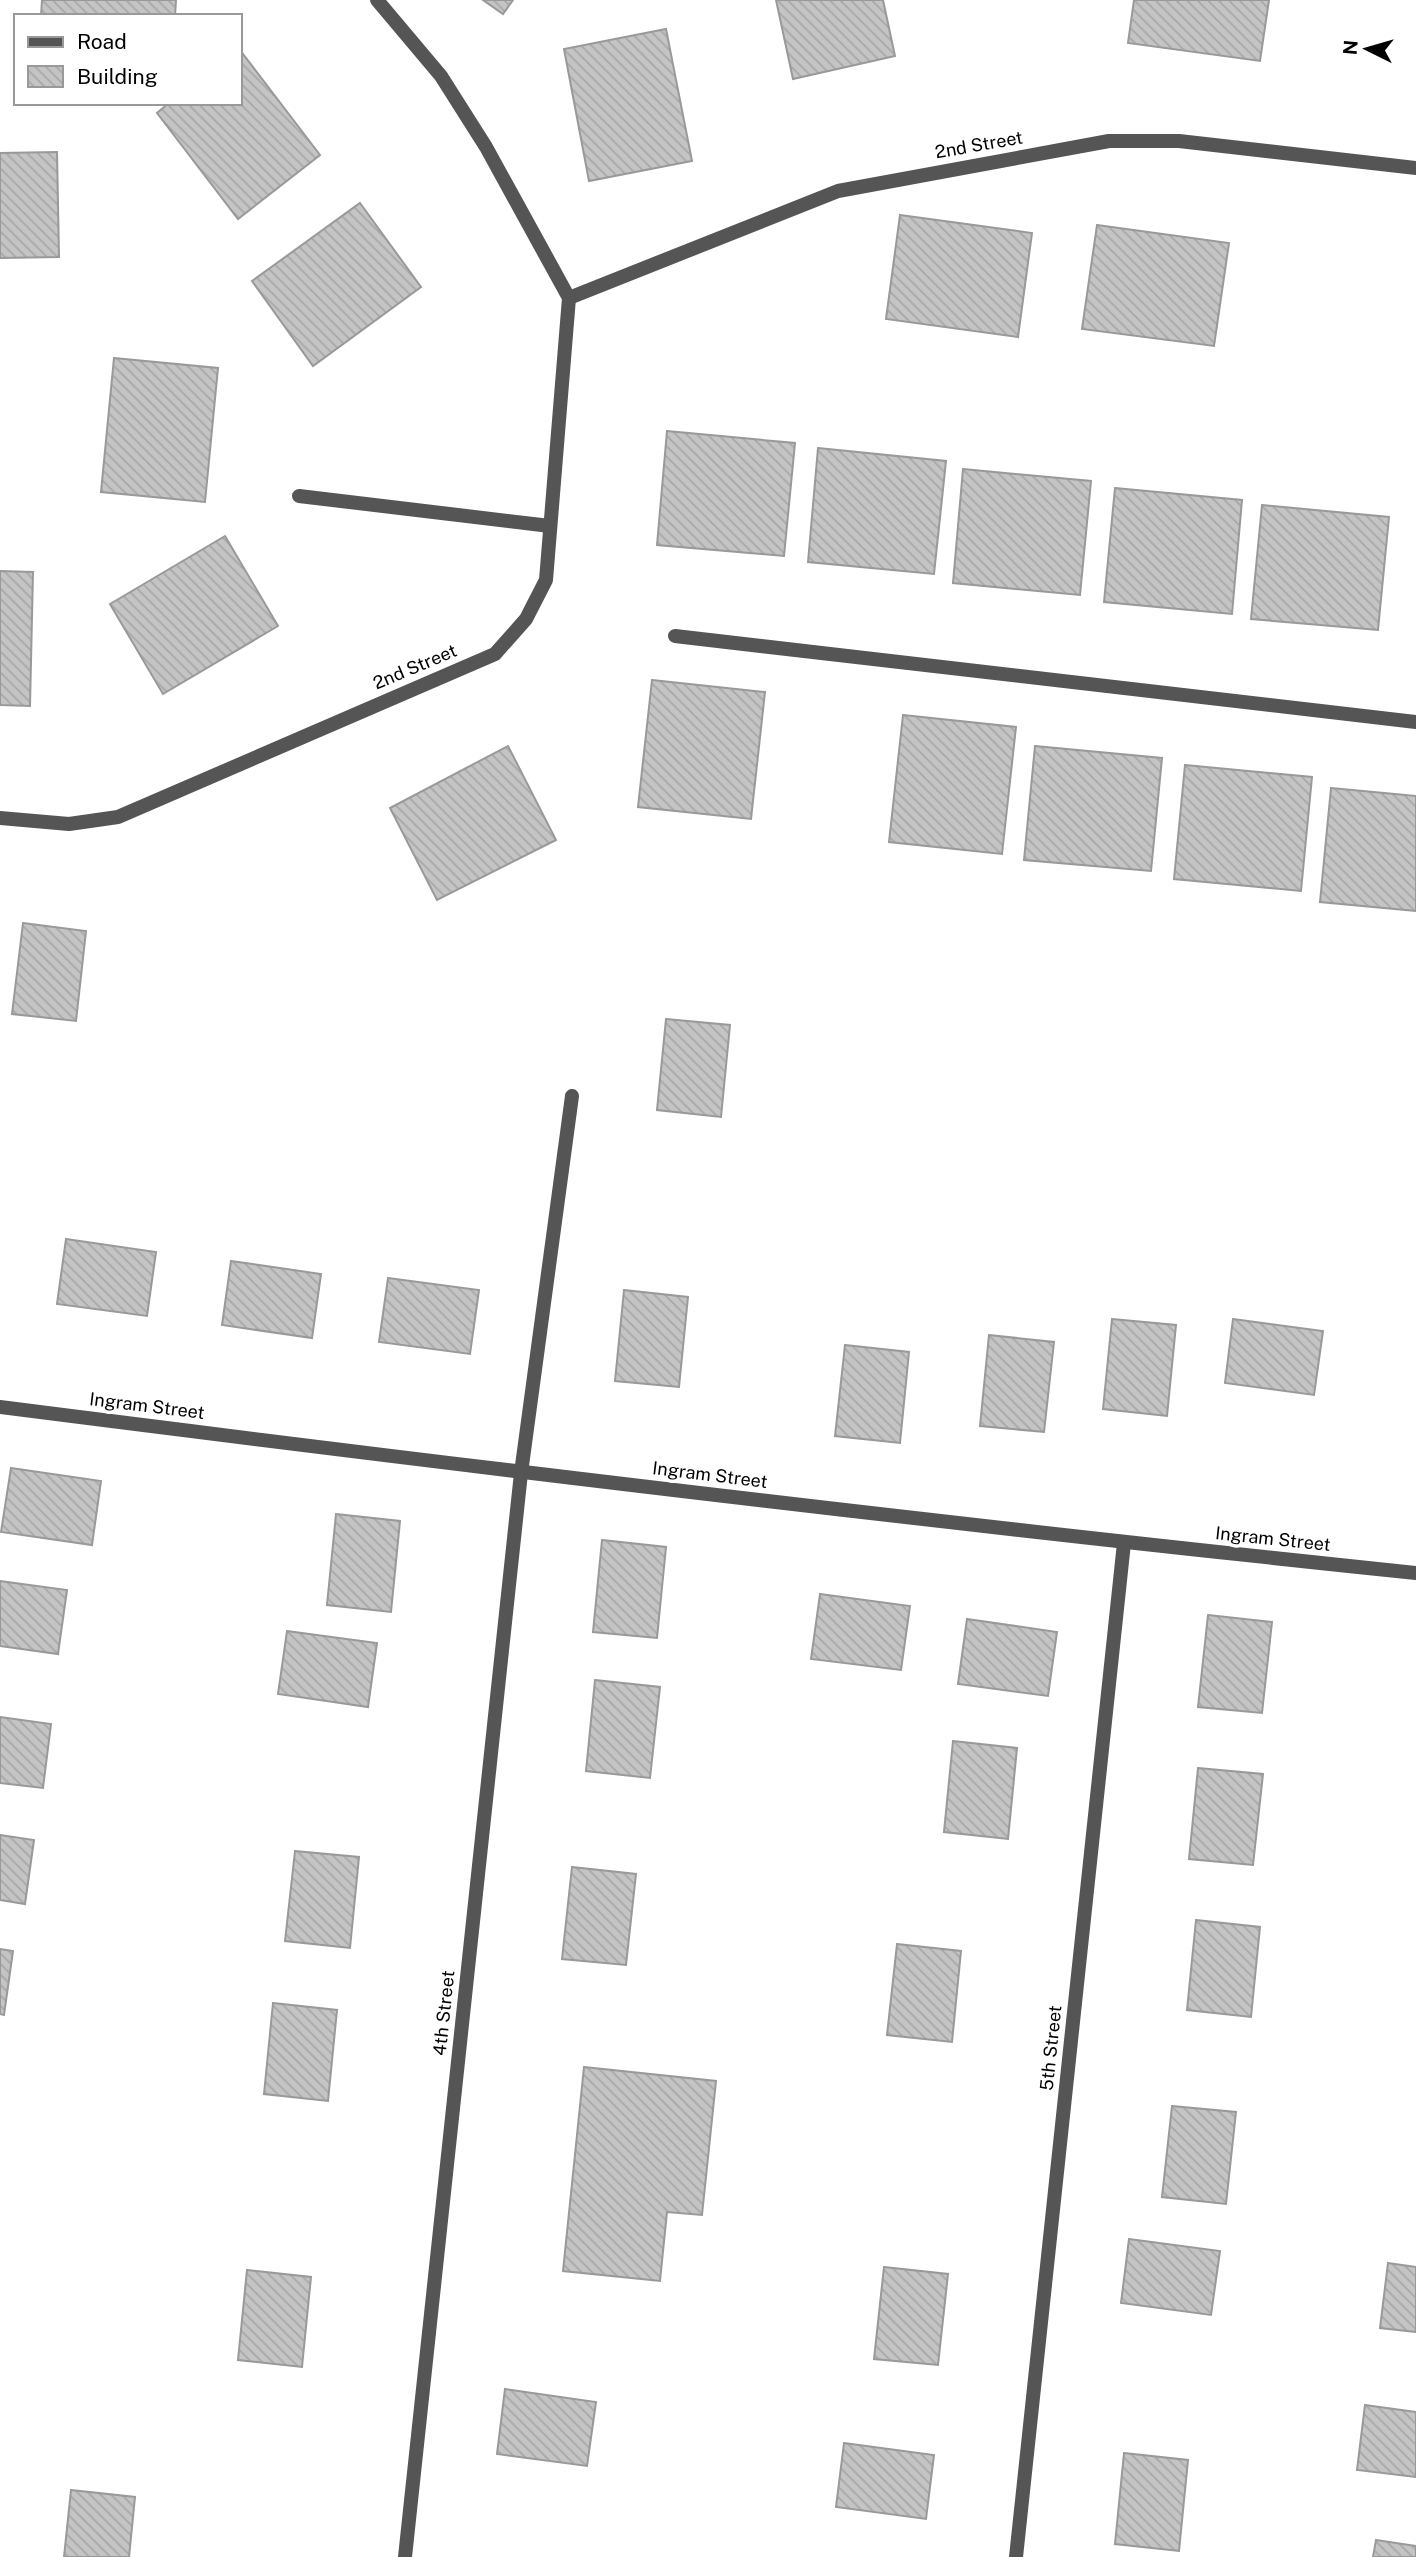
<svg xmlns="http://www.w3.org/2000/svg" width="1416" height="2557" font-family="'Public Sans',sans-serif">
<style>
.building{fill:url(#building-back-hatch);stroke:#999;stroke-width:2}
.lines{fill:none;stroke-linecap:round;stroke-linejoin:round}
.service{stroke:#555;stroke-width:14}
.minor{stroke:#555;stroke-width:14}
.labels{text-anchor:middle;stroke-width:7;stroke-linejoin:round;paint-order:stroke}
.street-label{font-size:18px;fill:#000;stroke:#fff}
</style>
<defs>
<pattern id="building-back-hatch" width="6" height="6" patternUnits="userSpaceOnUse" patternTransform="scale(1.75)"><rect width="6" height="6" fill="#c4c4c4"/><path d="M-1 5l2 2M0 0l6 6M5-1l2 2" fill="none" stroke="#a7a7a7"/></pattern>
</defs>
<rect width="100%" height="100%" fill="#fff"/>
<g class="building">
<path d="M42,0H176L175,16H41Z"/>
<path d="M483,0H513L503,14Z"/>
<path d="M776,0H883L895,56L793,79Z"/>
<path d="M1134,0H1269L1260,61L1128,43Z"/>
<path d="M666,29L692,161L589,181L564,49Z"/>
<path d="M240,50L320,155L238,219L157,113L169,103H240Z"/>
<path d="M57,152L59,257L0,258V153Z"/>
<path d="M360,203L421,287L313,366L252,281Z"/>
<path d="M900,215L1032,233L1018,337L886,319Z"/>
<path d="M1097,225L1229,243L1214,346L1082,329Z"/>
<path d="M114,358L218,368L205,502L101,492Z"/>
<path d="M667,431L795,443L784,556L657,545Z"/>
<path d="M818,448L946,461L934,574L808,562Z"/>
<path d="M963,469L1091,481L1080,595L953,583Z"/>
<path d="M1115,488L1242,500L1232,614L1104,602Z"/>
<path d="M1262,505L1389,517L1378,630L1251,619Z"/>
<path d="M225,536L278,626L163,694L110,604Z"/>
<path d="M0,571L33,572L30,706L0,705Z"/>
<path d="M652,680L765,692L751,819L638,807Z"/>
<path d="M903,715L1016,727L1002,854L889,842Z"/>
<path d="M508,746L556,840L437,900L390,808Z"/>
<path d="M1035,746L1162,758L1151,871L1024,860Z"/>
<path d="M1185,765L1312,777L1301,891L1174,879Z"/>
<path d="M1331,788L1416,796V911L1320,902Z"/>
<path d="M23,923L86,931L76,1021L12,1014Z"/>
<path d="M666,1019L730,1025L721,1117L657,1110Z"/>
<path d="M66,1239L156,1252L147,1316L57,1304Z"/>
<path d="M231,1261L321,1274L312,1338L222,1325Z"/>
<path d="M388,1278L479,1290L470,1354L379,1342Z"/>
<path d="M624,1290L688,1297L679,1387L615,1381Z"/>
<path d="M1112,1319L1176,1325L1167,1416L1103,1409Z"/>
<path d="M1233,1319L1323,1331L1314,1395L1225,1383Z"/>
<path d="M989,1335L1054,1342L1044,1432L980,1426Z"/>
<path d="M845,1345L909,1352L900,1443L835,1436Z"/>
<path d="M11,1468L101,1481L92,1545L1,1532Z"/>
<path d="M336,1514L400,1521L391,1612L327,1605Z"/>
<path d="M602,1540L666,1547L657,1638L593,1632Z"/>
<path d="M0,1581L67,1590L58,1654L0,1646Z"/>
<path d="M820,1594L910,1606L901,1670L811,1659Z"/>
<path d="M1208,1615L1272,1622L1262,1713L1198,1707Z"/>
<path d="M967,1619L1057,1632L1048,1696L958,1684Z"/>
<path d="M287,1631L377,1643L368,1707L278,1694Z"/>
<path d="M595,1680L660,1687L650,1778L586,1771Z"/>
<path d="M0,1717L51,1724L43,1788L0,1783Z"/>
<path d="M953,1741L1017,1748L1008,1839L944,1832Z"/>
<path d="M1198,1768L1263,1774L1253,1865L1189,1859Z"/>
<path d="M0,1835L34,1840L25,1904L0,1900Z"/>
<path d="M295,1851L359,1857L350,1948L285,1941Z"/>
<path d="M572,1867L636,1874L626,1965L562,1959Z"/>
<path d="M1196,1920L1260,1927L1251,2017L1187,2010Z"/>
<path d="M897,1944L961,1951L952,2042L887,2035Z"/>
<path d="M0,1949L13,1951L4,2015L0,2014Z"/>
<path d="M273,2003L337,2010L328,2101L264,2094Z"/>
<path d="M584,2067L716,2081L702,2215L667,2212L660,2281L563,2271Z"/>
<path d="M1172,2106L1236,2112L1226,2204L1162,2197Z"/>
<path d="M1129,2239L1220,2251L1211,2315L1121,2303Z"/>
<path d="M1388,2263L1416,2267V2332L1380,2328Z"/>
<path d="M884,2267L948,2274L938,2365L874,2359Z"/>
<path d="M247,2270L311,2277L302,2367L238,2360Z"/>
<path d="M505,2389L596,2402L587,2466L497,2454Z"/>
<path d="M1365,2405L1416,2412V2477L1357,2470Z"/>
<path d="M844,2443L934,2455L926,2519L836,2507Z"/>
<path d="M1124,2453L1188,2460L1179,2551L1115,2544Z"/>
<path d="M71,2490L135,2497L129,2557H64Z"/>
<path d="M1376,2540L1416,2546V2557H1373Z"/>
</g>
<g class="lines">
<g class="service">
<path d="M299,496L550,526"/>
<path d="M521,1473L572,1096"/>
</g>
<g class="minor">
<path d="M569,298L838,191L1109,141H1179L1416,168"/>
<path d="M675,636L1416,722"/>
<path d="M0,818L69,824L118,817L495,654L526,619L546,580L569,298L486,147L441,76L377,0"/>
<path d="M0,1407C472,1467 943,1524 1416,1573"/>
<path d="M405,2557L521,1473"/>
<path d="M1016,2557L1124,1543"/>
</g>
</g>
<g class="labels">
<g class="street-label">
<text transform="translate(979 145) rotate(-10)" y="6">2nd Street</text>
<text transform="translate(415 667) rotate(-23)" y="6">2nd Street</text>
<text transform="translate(147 1406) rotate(7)" y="6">Ingram Street</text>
<text transform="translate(710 1475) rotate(7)" y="6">Ingram Street</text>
<text transform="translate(1273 1539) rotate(6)" y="6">Ingram Street</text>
<text transform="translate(444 2013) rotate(-84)" y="6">4th Street</text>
<text transform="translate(1051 2048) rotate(-84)" y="6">5th Street</text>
</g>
</g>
<rect x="14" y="14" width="228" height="91" fill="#ffffff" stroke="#999999" stroke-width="2"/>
<rect x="28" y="37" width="35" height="10" fill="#555555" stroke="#999999" stroke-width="2"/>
<text x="77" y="49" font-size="21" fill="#000000">Road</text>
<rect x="28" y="66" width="35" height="21" fill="url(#building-back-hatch)" stroke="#999999" stroke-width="2"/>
<text x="77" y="84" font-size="21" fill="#000000">Building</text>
<g transform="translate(1367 49) rotate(275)" stroke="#ffffff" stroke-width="5" paint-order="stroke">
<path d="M0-5L12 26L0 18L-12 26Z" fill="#000000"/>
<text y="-10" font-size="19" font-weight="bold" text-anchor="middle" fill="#000000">N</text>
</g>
</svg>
